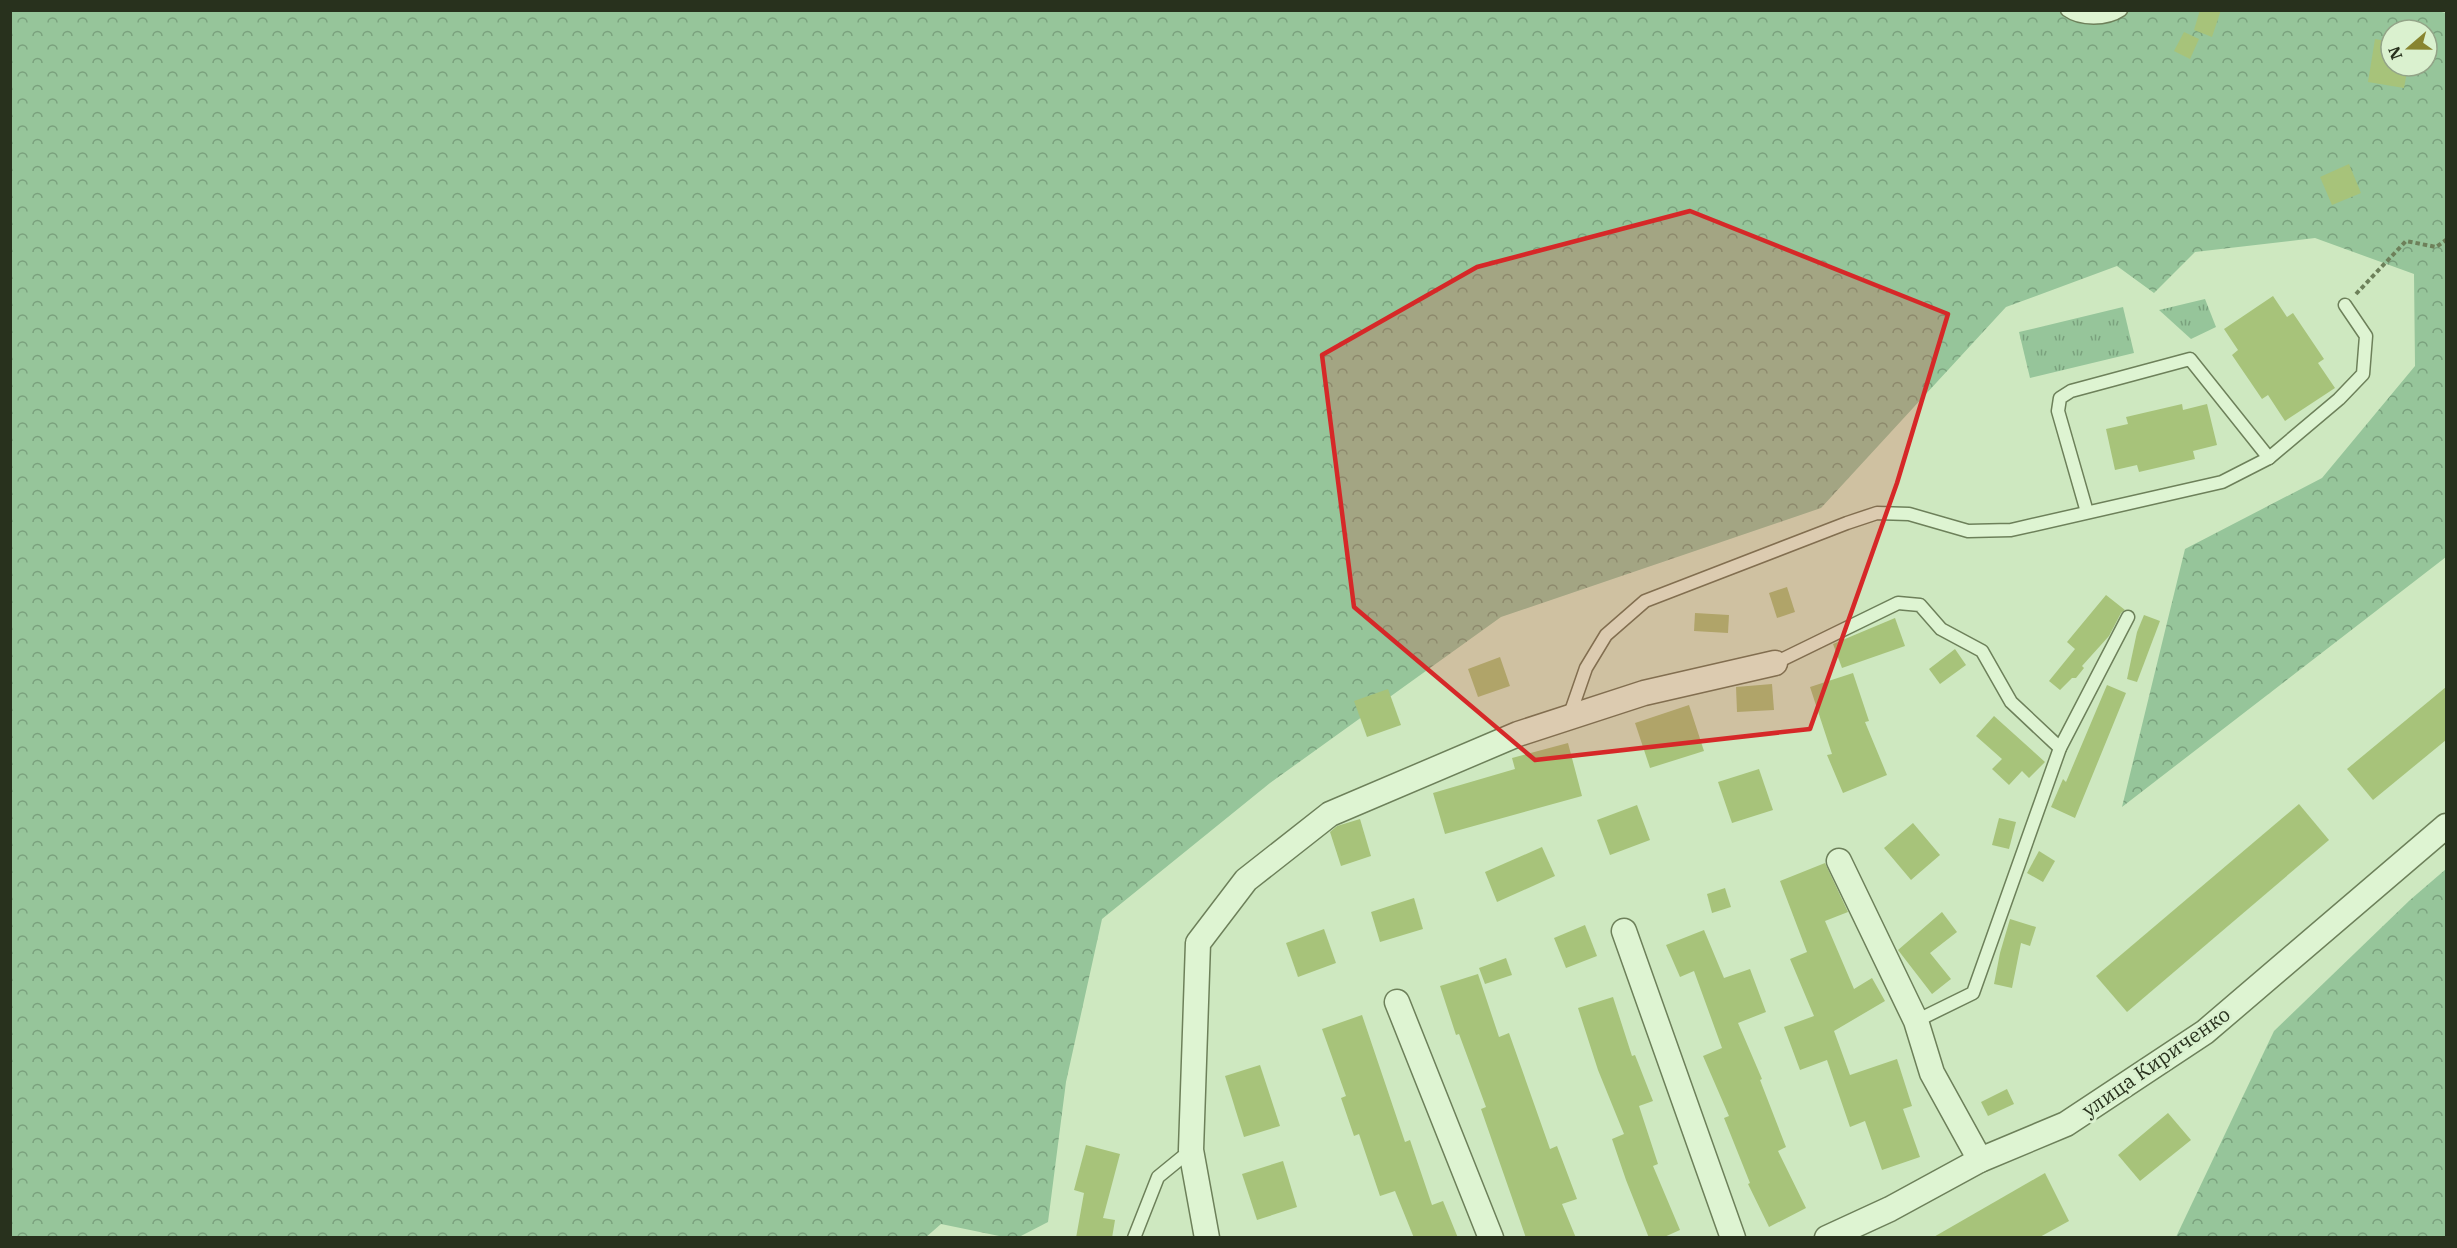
<svg xmlns="http://www.w3.org/2000/svg" width="2457" height="1248" font-family="'IBM Plex Serif',serif">
<style>
.grass{fill:url(#grass-tufts)}
.forest{fill:url(#forest-crowns);fill-rule:evenodd}
.building{fill:#a7c37a}
.lines{fill:none;stroke-linecap:round;stroke-linejoin:round}
.lane-casing{stroke:#6d805a;stroke-width:15}
.street-casing{stroke:#6d805a;stroke-width:27}
.path{stroke:#6d805a;stroke-width:4;stroke-dasharray:4.5 3;stroke-linecap:butt}
.lane{stroke:#def4d2;stroke-width:12}
.street{stroke:#def4d2;stroke-width:24}
.marked{fill:#d62828;fill-opacity:0.2;stroke:#d62828;stroke-width:4.5;stroke-linejoin:round}
.labels{text-anchor:middle;stroke-width:6;stroke-linejoin:round;paint-order:stroke}
.street-label{font-size:20px;fill:#28311d;stroke:#daf1cf}
</style>
<defs>
<pattern id="grass-tufts" width="24" height="20" patternUnits="userSpaceOnUse" patternTransform="scale(1.5)"><rect width="24" height="20" fill="#96c59a"/><path d="M3 7l-1-3M5 7V3M7 7l1-3M15 17l-1-3M17 17v-4M19 17l1-3" fill="none" stroke="#7aa17d"/></pattern>
<pattern id="forest-crowns" width="20" height="18" patternUnits="userSpaceOnUse" patternTransform="scale(1.5)"><rect width="20" height="18" fill="#96c59a"/><path d="M2 6a3 3 0 1 1 6 0M12 15a3 3 0 1 1 6 0" fill="none" stroke="#7aa17d"/></pattern>
</defs>
<rect width="100%" height="100%" fill="#cee8c0"/>
<g class="grass">
<path d="M2205,299L2216,327L2191,339L2159,310Z"/>
<path d="M2123,307L2134,353L2030,378L2019,332Z"/>
</g>
<g class="forest">
<path d="M10,11H2437L2446,13V557L2122,807L2185,549L2322,478L2415,366L2414,274L2315,238L2195,252L2154,293L2117,266L2006,307L1821,508L1501,617L1270,783L1102,919L1066,1082L1048,1222L1019,1237H1004L941,1224L925,1238L11,1237ZM2391,30H2427V66H2391Z"/>
<path d="M2446,869V1237H2176L2274,1031L2410,900Z"/>
</g>
<g class="building">
<path d="M2200,10H2221L2212,37L2194,30Z"/>
<path d="M2184,32L2199,39L2190,59L2174,51Z"/>
<path d="M2375,39L2391,42V66H2408L2404,88L2368,82Z"/>
<path d="M2349,164L2361,193L2332,205L2320,177Z"/>
<path d="M2273,296L2287,317L2293,313L2324,359L2318,363L2335,388L2285,421L2268,395L2262,399L2232,355L2238,350L2224,329Z"/>
<path d="M2182,404L2183,410L2207,404L2217,445L2193,451L2195,459L2139,472L2137,465L2115,470L2106,429L2128,424L2126,417Z"/>
<path d="M1787,587L1795,612L1777,618L1769,593Z"/>
<path d="M2106,595L2125,610L2121,613L2109,636L2082,666L2084,668L2076,678H2072L2060,690L2049,681L2075,649L2067,642Z"/>
<path d="M1695,613L1729,615L1728,633L1694,631Z"/>
<path d="M2144,615L2160,621L2137,682L2127,679L2137,632Z"/>
<path d="M1895,618L1905,646L1842,668L1833,644Z"/>
<path d="M1955,649L1966,665L1940,684L1929,669Z"/>
<path d="M1500,657L1510,686L1478,697L1468,669Z"/>
<path d="M1853,673L1869,721L1865,722L1887,775L1843,793L1827,755L1832,754L1810,687Z"/>
<path d="M1772,684L1774,710L1737,712L1736,687Z"/>
<path d="M2107,685L2126,693L2075,818L2051,807L2063,779L2066,782Z"/>
<path d="M2446,687V740L2373,800L2347,769Z"/>
<path d="M1388,689L1401,725L1367,737L1354,701Z"/>
<path d="M1689,705L1704,751L1650,768L1635,723Z"/>
<path d="M1994,716L2045,762L2029,778L2022,771L2009,785L1992,769L2002,759L1976,736Z"/>
<path d="M1568,743L1582,796L1445,834L1433,793L1515,769L1512,758Z"/>
<path d="M1759,769L1773,810L1732,823L1718,782Z"/>
<path d="M2299,804L2329,840L2127,1012L2096,976Z"/>
<path d="M1637,805L1650,840L1610,855L1597,820Z"/>
<path d="M1999,818L2016,822L2009,849L1992,845Z"/>
<path d="M1360,819L1371,856L1341,866L1330,832L1337,826Z"/>
<path d="M1913,823L1940,855L1911,880L1884,848Z"/>
<path d="M1542,847L1555,876L1497,902L1485,872Z"/>
<path d="M2039,851L2055,861L2043,882L2027,873Z"/>
<path d="M1825,863L1848,912L1825,921L1854,989L1872,978L1885,1001L1834,1031L1850,1075L1897,1059L1912,1106L1903,1109L1920,1157L1882,1170L1865,1121L1850,1127L1827,1060L1800,1070L1784,1027L1814,1016L1790,959L1807,952L1780,881Z"/>
<path d="M1725,888L1731,907L1712,913L1707,894Z"/>
<path d="M1414,898L1423,929L1380,942L1371,912Z"/>
<path d="M1942,912L1957,932L1930,953L1951,979L1932,994L1898,950Z"/>
<path d="M2010,919L2036,927L2030,946L2021,943L2012,988L1994,984L2000,953Z"/>
<path d="M1585,925L1597,956L1566,968L1554,938Z"/>
<path d="M1324,929L1336,963L1298,977L1286,943Z"/>
<path d="M1704,930L1724,978L1750,969L1766,1012L1738,1023L1762,1079L1760,1080L1786,1147L1778,1151L1806,1208L1769,1227L1748,1184L1750,1183L1724,1118L1729,1116L1703,1056L1722,1048L1694,971L1680,977L1666,945Z"/>
<path d="M1506,958L1512,975L1485,984L1479,968Z"/>
<path d="M1478,974L1499,1037L1509,1033L1550,1149L1557,1146L1577,1199L1562,1204L1576,1238H1526L1481,1109L1486,1107L1459,1034L1456,1035L1440,986Z"/>
<path d="M1613,997L1632,1056L1635,1055L1653,1101L1639,1106L1658,1164L1653,1166L1680,1230L1662,1238H1649L1626,1180L1612,1139L1624,1134L1598,1070L1578,1008Z"/>
<path d="M1362,1015L1405,1142L1410,1140L1432,1205L1443,1201L1458,1238H1414L1395,1191L1380,1196L1359,1134L1354,1136L1341,1098L1346,1096L1322,1029Z"/>
<path d="M1260,1065L1280,1126L1244,1137L1225,1076Z"/>
<path d="M2007,1089L2014,1104L1988,1116L1981,1102Z"/>
<path d="M2168,1113L2191,1140L2140,1181L2118,1155Z"/>
<path d="M1086,1145L1120,1154L1103,1218L1115,1220L1112,1238H1076L1084,1193L1074,1190Z"/>
<path d="M1283,1161L1297,1207L1257,1220L1242,1174Z"/>
<path d="M2045,1173L2069,1221L2038,1238H1932Z"/>
</g>
<g class="lines">
<defs>
<g id="lane">
<path d="M2067,10C2081,20 2106,20 2121,10"/>
<path d="M2087,512L2058,411L2060,398L2071,391L2190,359L2269,458"/>
<path d="M1775,663L1898,603L1920,605L1941,629L1982,651L2011,702L2060,748"/>
<path d="M1569,717L1586,668L1606,635L1645,601L1847,523L1877,513L1909,514L1968,531L2011,530L2222,482L2269,458L2339,399L2363,374L2366,336L2345,305"/>
<path d="M1916,1021L1973,993L2060,748L2128,617"/>
<path d="M1134,1238L1158,1177L1191,1150"/>
</g>
<g id="street">
<path d="M1839,861L1916,1021L1932,1073L1980,1160"/>
<path d="M1624,931L1733,1238"/>
<path d="M1397,1002L1491,1238"/>
<path d="M1207,1238L1191,1150L1198,943L1246,880L1330,814L1518,734L1644,693L1775,663"/>
<path d="M1827,1238L1890,1209L1980,1160L2066,1124L2205,1032L2446,826"/>
</g>
</defs>
<use href="#lane" class="lane-casing"/>
<use href="#street" class="street-casing"/>
<path class="path" d="M2356,294L2406,241L2436,247L2446,240"/>
<use href="#lane" class="lane"/>
<use href="#street" class="street"/>
</g>
<path class="marked" d="M1690,211L1948,314L1897,483L1810,729L1535,760L1354,607L1322,355L1477,267Z"/>
<g class="labels">
<g class="street-label">
<text transform="translate(2156 1062) rotate(-35)" y="7">улица Кириченко</text>
</g>
</g>
<rect width="2457" height="1248" fill="none" stroke="#28311d" stroke-width="24"/>
<g transform="translate(2409 48) rotate(250)"><circle r="28" fill="#daf1cf" stroke="#93a488" stroke-width="1.5"/>
<path d="M0-4.5L10 22L0 15L-10 22Z" fill="#888530"/>
<text y="-9" font-size="16" font-weight="bold" text-anchor="middle" fill="#28311d">N</text>
</g>
</svg>
